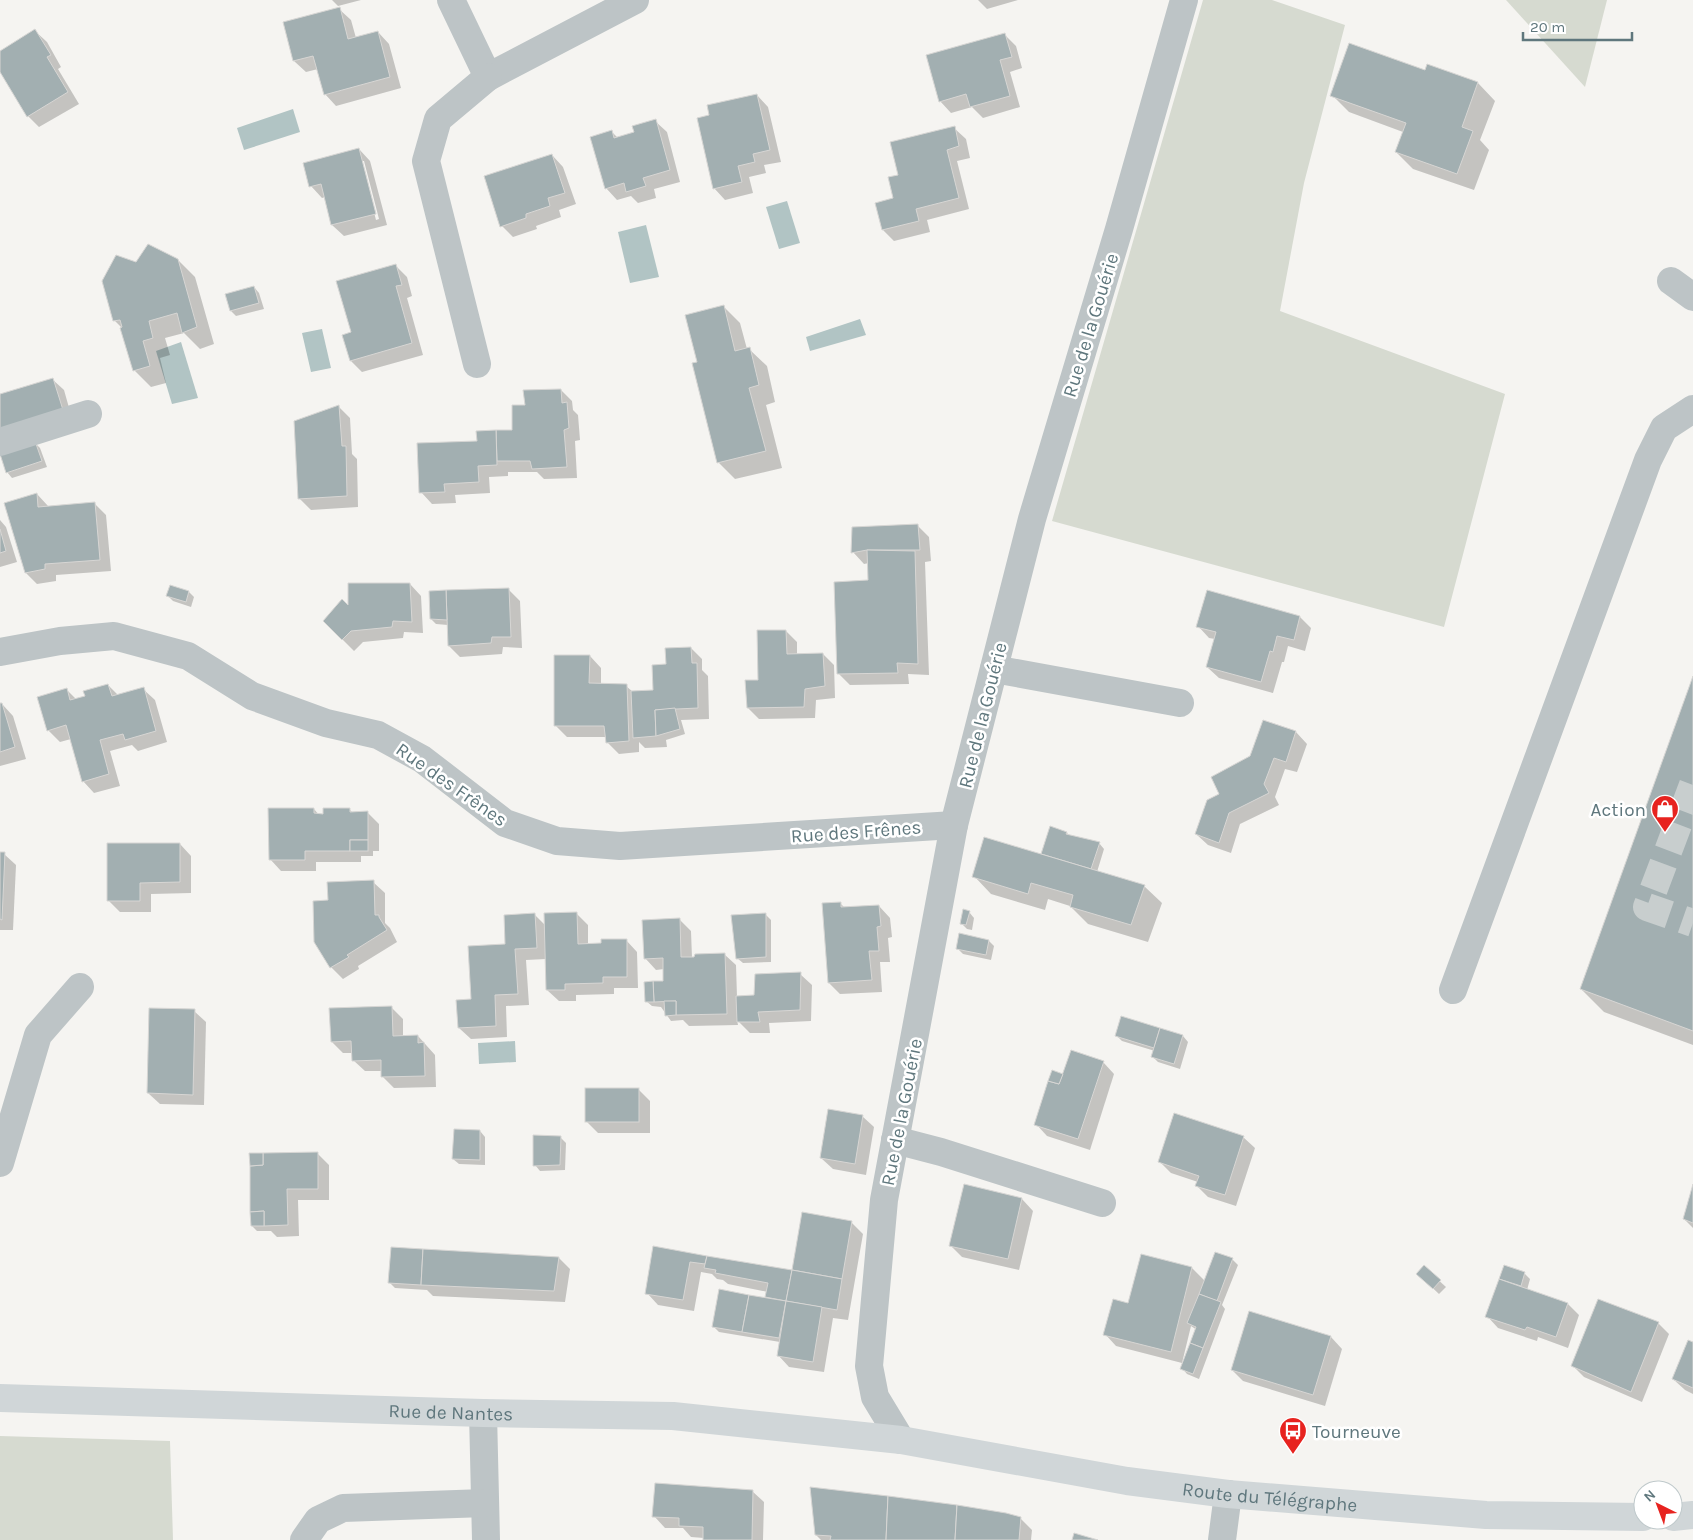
<svg xmlns="http://www.w3.org/2000/svg" width="1693" height="1540" font-family="Karla,sans-serif">
<style>
.green{fill:#d6dad0}
.water{fill:#b1c4c4}
.shadow{fill:#0003;fill-rule:evenodd}
.building{fill:#a2afb1;stroke:#d7d6d4}
.lines{fill:none;stroke-linecap:round;stroke-linejoin:round}
.minor-tunnel{stroke:#c8cece;stroke-width:28;stroke-dasharray:28 14;stroke-linecap:butt}
.minor{stroke:#bdc4c6;stroke-width:28}
.major{stroke:#d0d6d8;stroke-width:28}
.labels{text-anchor:middle;stroke-width:5;stroke-linejoin:round;paint-order:stroke}
.street-label{font-size:19px;fill:#5f777d;stroke:#fff}
.poi-label{font-size:19px;fill:#5f777d;stroke:#fff;text-anchor:end}
</style>
<rect width="100%" height="100%" fill="#f5f4f1"/>
<g class="green">
<path d="M1203,0H1272L1345,25L1304,183L1280,311L1505,394L1444,627L1052,521Z"/>
<path d="M1506,0H1607L1585,87Z"/>
<path d="M0,1436L170,1441L173,1540H0Z"/>
</g>
<g class="water">
<path d="M293,109L300,132L244,150L237,128Z"/>
<path d="M787,201L800,243L779,249L766,207Z"/>
<path d="M646,225L659,277L630,283L618,232Z"/>
<path d="M860,319L866,335L810,351L806,337Z"/>
<path d="M322,329L331,368L311,372L302,333Z"/>
<path d="M181,342L198,398L172,404L156,351Z"/>
<path d="M515,1041L516,1062L479,1064L478,1043Z"/>
</g>
<g class="shadow">
<path d="M332,0H361L338,6Z"/>
<path d="M978,0H1018L987,9Z"/>
<path d="M339,9L351,20L356,38L378,32L389,44L401,88L336,106L325,94L318,69L306,72L294,61Z"/>
<path d="M35,31L47,42L61,67L58,69L79,104L39,127L28,116L0,70V52Z"/>
<path d="M1004,34L1016,46L1022,68L1010,72L1020,107L983,118L972,107L951,113L940,101Z"/>
<path d="M1428,65L1478,83L1495,101L1480,140L1489,150L1474,190L1413,169L1396,152L1403,132L1349,112L1332,95L1426,72Z"/>
<path d="M757,95L768,107L781,162L764,165L766,173L749,177L753,193L725,200L714,188L711,116Z"/>
<path d="M655,121L667,132L680,182L654,189L656,198L638,203L631,196L617,200L606,188L612,132L618,138L636,133Z"/>
<path d="M954,128L966,139L970,158L957,161L969,209L927,220L930,232L894,241L883,230L894,199L900,175Z"/>
<path d="M359,149L370,161L387,225L344,236L332,225L325,197L322,198L311,186ZM361,161H364L379,219L376,220Z"/>
<path d="M552,155L563,167L576,204L559,210L561,217L536,226L537,229L513,237L502,226Z"/>
<path d="M178,260L195,277L214,344L200,349L184,333L165,338L170,355L160,358L166,383L151,387L134,370L122,328L114,320L137,264Z"/>
<path d="M396,266L407,277L412,296L407,298L423,355L362,372L351,361L344,335L352,333Z"/>
<path d="M254,287L259,293L264,309L236,316L231,311Z"/>
<path d="M723,306L740,323L747,349H749L767,366L775,402L766,405L782,468L735,479L718,462L699,363Z"/>
<path d="M52,379L64,390L73,422L0,395Z"/>
<path d="M561,390L572,401L573,410L578,415L580,440L575,441L577,478L544,479L537,472H508V476L489,477L490,493L455,495L456,503L432,504L421,492L478,443V432L514,431L527,406Z"/>
<path d="M338,406L350,418L352,454L357,459L358,507L311,510L299,498Z"/>
<path d="M35,443L40,448L47,467L12,478L7,472Z"/>
<path d="M37,494L48,506V508L95,504L106,515L111,571L56,575V581L37,584L26,573Z"/>
<path d="M0,520L6,527L17,562L0,567Z"/>
<path d="M917,525L929,537L931,561L925,562L929,675L908,674L909,684L850,685L839,674L870,581L869,563L864,564L853,552Z"/>
<path d="M410,584L421,596L423,633L404,632L403,638L363,642L354,651L324,621L350,608Z"/>
<path d="M508,589L520,601L522,648L503,647L502,654L460,657L449,646L448,625L436,624L431,619L430,592Z"/>
<path d="M189,592L194,597L191,607L173,601L168,596Z"/>
<path d="M1300,617L1311,628L1305,651L1288,646L1284,662H1282L1273,693L1219,678L1207,667L1215,639L1209,638L1198,626Z"/>
<path d="M786,631L797,642V655L823,654L834,665L835,698L816,700L815,718L759,719L748,708L759,681Z"/>
<path d="M691,648L702,659V670L708,676L709,719L681,720L685,734L666,740L667,747L645,748L639,742V752L619,754L607,742V737H567L556,726L590,656L601,668V685L626,686L633,692H654L667,665Z"/>
<path d="M1693,680V1045L1604,1012L1581,989Z"/>
<path d="M108,685L119,696L143,689L155,700L167,742L138,751L132,745L110,751L120,786L94,793L83,781L71,739L60,742L48,730L66,689L76,699L86,696Z"/>
<path d="M2,704L13,716L26,759L0,766V705Z"/>
<path d="M1264,722L1296,732L1307,744L1297,772L1285,769L1275,797L1279,805L1240,824L1231,853L1208,845L1196,834L1251,757Z"/>
<path d="M314,809L319,815L349,809L353,813L367,812L379,824V851H373V856H361V862H316V871H281L270,859Z"/>
<path d="M1050,827L1067,833L1069,835L1099,843L1104,849L1097,872L1144,886L1162,903L1148,942L1088,924L1070,906L1048,899L1045,910L991,894L974,876L1045,856Z"/>
<path d="M180,844L191,856V893L151,894V912H120L109,901Z"/>
<path d="M0,853L4,854L16,865L13,930H0Z"/>
<path d="M373,882L385,893V923L390,928L397,942L358,966L359,969L343,979L331,967L315,942L329,901Z"/>
<path d="M840,903L845,908L879,906L890,918L892,937L888,938L890,962H880L882,992L840,994L829,983Z"/>
<path d="M969,912L974,918L972,930L967,929L962,924Z"/>
<path d="M576,913L588,925V945L626,940L637,952L638,988H614V994L576,995V1001H559L547,990L546,959L526,960L529,1005L506,1006L507,1037L471,1039L459,1028L472,1000L507,945L534,914L545,925Z"/>
<path d="M765,914L771,920V962L743,963L737,958Z"/>
<path d="M680,920L691,931L692,958L724,954L736,965L737,997H756L800,974L812,985L811,1021L769,1023L770,1033H750L737,1020L738,1025L689,1026L683,1020L671,1021L661,1007L652,1006L646,1001L665,982L664,969L656,970L645,958Z"/>
<path d="M989,941L994,946L991,960L963,954L957,948Z"/>
<path d="M391,1007L403,1019V1037L418,1036L435,1055L436,1087L394,1088L382,1076V1071H365L353,1060V1053H343L332,1042Z"/>
<path d="M194,1011L206,1022L204,1105L160,1104L148,1093Z"/>
<path d="M1122,1018L1183,1036L1188,1042L1180,1069L1158,1062L1153,1057L1155,1051L1122,1041L1117,1036Z"/>
<path d="M1103,1062L1114,1074L1090,1150L1047,1136L1036,1124L1063,1075Z"/>
<path d="M638,1089L650,1101V1133H598L586,1121Z"/>
<path d="M862,1116L874,1127L866,1175L833,1169L821,1158Z"/>
<path d="M480,1131L485,1137V1165L459,1164L453,1159Z"/>
<path d="M1243,1137L1255,1148L1236,1206L1208,1197L1197,1186L1198,1182L1171,1173L1160,1162Z"/>
<path d="M561,1138L566,1143L565,1170L540,1171L535,1165Z"/>
<path d="M317,1153L329,1165V1200H298L299,1236L277,1237L271,1231H257L252,1226Z"/>
<path d="M965,1185L1022,1199L1033,1211L1019,1270L962,1257L950,1245Z"/>
<path d="M1693,1188V1228L1684,1219Z"/>
<path d="M803,1214L852,1223L863,1234L848,1320L833,1318L824,1372L789,1367L778,1355L780,1342L719,1332L714,1327L769,1299L767,1297L768,1292L728,1284L723,1280L717,1279L712,1274L701,1272L694,1311L658,1305L647,1293L654,1248L793,1272Z"/>
<path d="M1142,1255L1192,1268L1205,1281L1232,1259L1238,1265L1222,1305L1225,1309L1199,1379L1187,1374L1182,1368L1197,1330L1191,1326L1182,1363L1116,1346L1105,1334L1129,1304Z"/>
<path d="M559,1258L570,1269L565,1302L433,1296L427,1290L395,1288L390,1283Z"/>
<path d="M1424,1267L1446,1287L1439,1294L1423,1279Z"/>
<path d="M1505,1267L1525,1274L1530,1279L1527,1290L1568,1304L1579,1315L1568,1348L1538,1337L1537,1341L1498,1328L1487,1316Z"/>
<path d="M1249,1313L1331,1337L1342,1349L1325,1406L1243,1381L1232,1370Z"/>
<path d="M1658,1323L1669,1334L1642,1402L1584,1377L1572,1365Z"/>
<path d="M1693,1344V1394L1685,1390L1673,1379Z"/>
<path d="M752,1491L764,1502L763,1540H704V1538L691,1537L683,1528H665L654,1516Z"/>
<path d="M1021,1519L1032,1530L1031,1540H821L816,1535Z"/>
</g>
<g class="building">
<path d="M340,7L348,39L378,31L390,77L324,95L313,56L293,61L283,22Z"/>
<path d="M35,29L51,55L47,57L68,92L27,117L0,72V51Z"/>
<path d="M1005,33L1012,57L1000,60L1010,96L970,107L966,94L939,102L926,55Z"/>
<path d="M1349,43L1425,70L1427,64L1478,82L1462,127L1473,131L1457,174L1395,152L1406,123L1330,96Z"/>
<path d="M757,94L770,150L753,154L755,162L738,166L742,182L713,189L697,118L709,115L707,105Z"/>
<path d="M656,119L670,170L643,178L646,186L626,192L624,183L605,189L590,137L612,130L614,138L634,132L632,126Z"/>
<path d="M955,126L959,146L947,150L959,198L916,209L919,221L882,230L875,203L893,198L888,177L898,175L890,142Z"/>
<path d="M359,148L376,214L331,225L321,184L309,187L303,163Z"/>
<path d="M552,154L565,193L548,198L550,206L526,214V218L500,227L484,176Z"/>
<path d="M148,244L178,259L197,327L182,333L177,313L149,321L153,338L143,341L150,366L133,371L120,328L122,327L120,320L113,321L102,281L116,255L136,262Z"/>
<path d="M396,264L402,285L396,286L412,343L350,361L342,335L351,332L336,281Z"/>
<path d="M254,286L259,303L230,311L225,294Z"/>
<path d="M724,305L735,351L750,347L759,385L749,388L766,451L717,463L692,363L697,362L685,315Z"/>
<path d="M53,378L63,410L0,430V394Z"/>
<path d="M561,389L562,403L567,402L569,428L564,430L567,467L532,469L530,461H497L496,430H512V405H525L523,390Z"/>
<path d="M339,405L342,446H346L347,496L298,499L294,421Z"/>
<path d="M496,430L497,465L478,466L479,482L444,484L445,492L419,493L417,443L477,441L476,431Z"/>
<path d="M35,441L42,461L6,473L0,454Z"/>
<path d="M37,493L38,507L95,502L100,560L45,564V569L25,573L4,503Z"/>
<path d="M918,524L920,550H867L851,553L852,527Z"/>
<path d="M0,529L6,551L0,553Z"/>
<path d="M867,550L915,551L918,664L897,663L898,673L837,674L834,582L868,580Z"/>
<path d="M348,583H410L412,622L393,621L392,627L351,631L342,640L323,621L342,599L348,605Z"/>
<path d="M170,585L189,591L186,602L166,596Z"/>
<path d="M509,588L511,637H492L491,643L448,646L446,590Z"/>
<path d="M446,590L447,620L430,619L429,591Z"/>
<path d="M1207,590L1300,616L1294,640L1277,636L1273,652L1270,651L1261,682L1206,667L1216,632L1196,627Z"/>
<path d="M757,630H786L787,654L823,653L825,686L805,689L804,707L747,708L745,680H758Z"/>
<path d="M691,647L692,663H697L698,708L655,710L656,736L633,738L631,691L653,690L652,665L666,664L665,648Z"/>
<path d="M554,655H590L589,683L627,684L629,741L606,743L604,726H554Z"/>
<path d="M1693,676V1031L1580,989Z"/>
<path d="M108,684L112,696L144,687L156,731L125,740L123,734L100,740L109,774L82,782L66,725L47,731L37,697L67,688L70,700L85,696L83,691Z"/>
<path d="M0,703H2L15,747L0,752Z"/>
<path d="M675,708L680,729L656,736L655,710Z"/>
<path d="M1263,720L1296,731L1286,762L1274,758L1264,784L1269,793L1229,813L1219,843L1195,834L1207,800L1219,794L1211,777L1250,756Z"/>
<path d="M268,808H314V813L323,814V808H350V812L368,811V840H350V851H305V860H269Z"/>
<path d="M1050,826L1067,832L1066,834L1100,842L1091,869L1041,854Z"/>
<path d="M984,837L1145,885L1131,925L1070,907L1073,895L1031,883L1028,894L972,877Z"/>
<rect x="350" y="840" width="18" height="11"/>
<path d="M107,843H180V882L140,883V901H107Z"/>
<path d="M0,852H5L2,920L0,919Z"/>
<path d="M374,880L375,915H379V917L387,930L347,955L349,957L330,968L314,942L313,901L328,900L327,882Z"/>
<path d="M841,902V907L879,905L881,926L877,927L879,951H869L872,980L828,983L822,903Z"/>
<path d="M963,909L970,911L966,925L960,924Z"/>
<path d="M577,912L578,944L601,943V939H627V977H603V983L565,984V990H546L544,913Z"/>
<path d="M535,913L537,948L515,949L518,994L495,995L496,1026L458,1028L456,1000L471,999L468,946L505,944L504,915Z"/>
<path d="M766,913V957L736,959L731,915Z"/>
<path d="M680,918L681,957H694L695,954L725,953L727,1014L676,1015V1001L654,1002L653,981H663V958L644,959L642,920Z"/>
<path d="M959,933L989,940L986,955L956,949Z"/>
<path d="M801,972L800,1010L758,1012L760,1022H737L736,996L754,995L755,974Z"/>
<path d="M653,981L654,1002H645L644,982Z"/>
<path d="M664,1001H676V1015L665,1016Z"/>
<path d="M392,1006L393,1036L418,1035V1043L424,1042L425,1076L381,1077V1060L352,1061L351,1041L331,1042L329,1008Z"/>
<path d="M149,1008L195,1009L193,1095L147,1093Z"/>
<path d="M1121,1016L1160,1028L1154,1048L1115,1036Z"/>
<path d="M1160,1028L1183,1035L1174,1064L1151,1057Z"/>
<path d="M1071,1050L1104,1061L1078,1139L1034,1125L1048,1081L1059,1084Z"/>
<path d="M1052,1070L1063,1074L1059,1084L1048,1081Z"/>
<rect x="585" y="1088" width="54" height="34"/>
<path d="M828,1109L863,1115L855,1164L820,1158Z"/>
<path d="M1174,1113L1244,1136L1225,1195L1195,1186L1199,1176L1158,1162Z"/>
<path d="M454,1129L480,1130V1160L452,1159Z"/>
<path d="M533,1135L561,1136L560,1165L533,1166Z"/>
<path d="M318,1152V1189H287L288,1225L264,1226V1211L250,1212V1166L263,1165V1153Z"/>
<path d="M249,1153H263V1165L250,1166Z"/>
<path d="M964,1184L1022,1198L1008,1259L949,1246Z"/>
<path d="M1693,1184V1223L1683,1219Z"/>
<path d="M264,1211V1226H251L250,1212Z"/>
<path d="M802,1212L852,1221L842,1279L792,1270Z"/>
<path d="M653,1246L707,1256L705,1264L690,1262L683,1300L645,1294Z"/>
<path d="M391,1247L423,1249L421,1285L388,1283Z"/>
<path d="M423,1249L559,1257L554,1291L421,1285Z"/>
<path d="M1215,1252L1233,1258L1217,1301L1199,1294Z"/>
<path d="M1141,1254L1192,1267L1171,1352L1103,1335L1113,1299L1128,1303Z"/>
<path d="M707,1256L792,1270L786,1301L765,1297L768,1283L715,1273L716,1270L704,1268Z"/>
<path d="M1424,1265L1441,1280L1433,1289L1416,1274Z"/>
<path d="M1504,1265L1525,1272L1521,1286L1499,1279Z"/>
<path d="M792,1270L842,1279L837,1310L786,1301Z"/>
<path d="M1499,1279L1568,1303L1556,1337L1527,1327L1525,1330L1485,1317Z"/>
<path d="M719,1289L749,1295L742,1332L712,1327Z"/>
<path d="M1199,1294L1221,1302L1203,1348L1190,1343L1196,1327L1187,1323Z"/>
<path d="M749,1295L786,1301L779,1338L742,1332Z"/>
<path d="M1598,1299L1659,1322L1631,1392L1571,1366Z"/>
<path d="M786,1301L822,1307L813,1362L777,1356Z"/>
<path d="M1249,1311L1331,1336L1313,1395L1231,1370Z"/>
<path d="M1688,1340L1693,1342V1388L1672,1379Z"/>
<path d="M1190,1343L1203,1348L1193,1374L1180,1369Z"/>
<path d="M655,1483L753,1490L752,1540H703V1527L679,1526V1518L652,1517Z"/>
<path d="M810,1487L888,1496L886,1540H830L831,1536L815,1535Z"/>
<path d="M888,1496L957,1505L955,1540H886Z"/>
<path d="M957,1505L1006,1513L1021,1517L1019,1540H955Z"/>
<path d="M1074,1533L1098,1540H1072Z"/>
</g>
<g class="lines">
<path class="minor-tunnel" d="M1693,785L1647,907L1693,923"/>
<g class="minor">
<path d="M451,0L488,77L635,0"/>
<path d="M1671,281L1693,297"/>
<path d="M477,364L426,161L438,119L488,77"/>
<path d="M0,442L88,414"/>
<path d="M0,652L60,641L114,636L188,656L252,696L326,723L378,735L422,759L505,823L557,841L620,846L954,825"/>
<path d="M994,669L1180,703"/>
<path d="M1453,990L1648,460L1664,428L1693,409"/>
<path d="M895,1140L941,1152L1102,1203"/>
<path d="M0,1163L38,1035L80,987"/>
<path d="M483,1413L486,1540"/>
<path d="M901,1440L875,1397L869,1366L884,1200L954,825L1032,519L1119,229L1184,0"/>
<path d="M304,1540L318,1520L343,1508L485,1503"/>
<path d="M1222,1540L1228,1494"/>
</g>
<g class="major">
<path id="s1" d="M0,1398L483,1413L673,1416L901,1440L1127,1481L1228,1494L1486,1515L1643,1517"/>
<path d="M1673,1517L1693,1515"/>
</g>
</g>
<defs>
<symbol id="shop-pin" viewBox="-11 -11 22 30"><path d="M0 17L-7.5 6A9.5 9.5 0 1 1 7.5 6Z" fill="#e7231f" stroke="#fff"/><path d="M-5-2.5h2.3a2.7 3.5 0 0 1 5.4 0H5L5.5 6h-11ZM-1.5-2.5h3a1.5 2.3 0 0 0-3 0Z" fill="#fff"/></symbol>
<symbol id="bus-pin" viewBox="-11 -11 22 30"><path d="M0 17L-7.5 6A9.5 9.5 0 1 1 7.5 6Z" fill="#e7231f" stroke="#fff"/><path d="M-5-6H5V4H4V6H2V4H-2V6H-4V4H-5ZM-3.5-4V0h7V-4ZM-3.5 1.2v1.5H-2V1.2ZM2 1.2v1.5H3.5V1.2Z" fill="#fff"/></symbol>
</defs>
<g fill-rule="evenodd">
<use href="#shop-pin" x="1649" y="793" width="32" height="43"/>
<use href="#bus-pin" x="1277" y="1415" width="32" height="43"/>
</g>
<g class="labels">
<g class="street-label">
<text transform="translate(1090 325) rotate(-73)" y="7">Rue de la Gouérie</text>
<text transform="translate(982 715) rotate(-76)" y="7">Rue de la Gouérie</text>
<text transform="translate(452 784) rotate(35)" y="7">Rue des Frênes</text>
<text transform="translate(856 831) rotate(-4)" y="7">Rue des Frênes</text>
<text transform="translate(901 1112) rotate(-79)" y="7">Rue de la Gouérie</text>
<text dy="7" stroke="none"><textPath href="#s1" startOffset="451">Rue de Nantes</textPath></text>
<text dy="7" stroke="none"><textPath href="#s1" startOffset="1276">Route du Télégraphe</textPath></text>
</g>
<g class="poi-label">
<text x="1646" y="816">Action</text>
<text x="1312" y="1438" text-anchor="start">Tourneuve</text>
</g>
</g>
<g transform="translate(1658 1505) rotate(318)"><circle r="24" fill="#ffffff" stroke="#bfc9cb"/>
<path d="M0-4L9 19L0 12L-9 19Z" fill="#e7231f"/>
<text y="-8" font-size="14" font-weight="bold" text-anchor="middle" fill="#5f777d">N</text>
</g>
<path d="M1523 32v8h109v-8" fill="none" stroke="#5f777d" stroke-width="2.5"/>
<text x="1530" y="32" font-size="15" fill="#5f777d" stroke="#ffffff" stroke-width="4" paint-order="stroke">20 m</text>
</svg>
